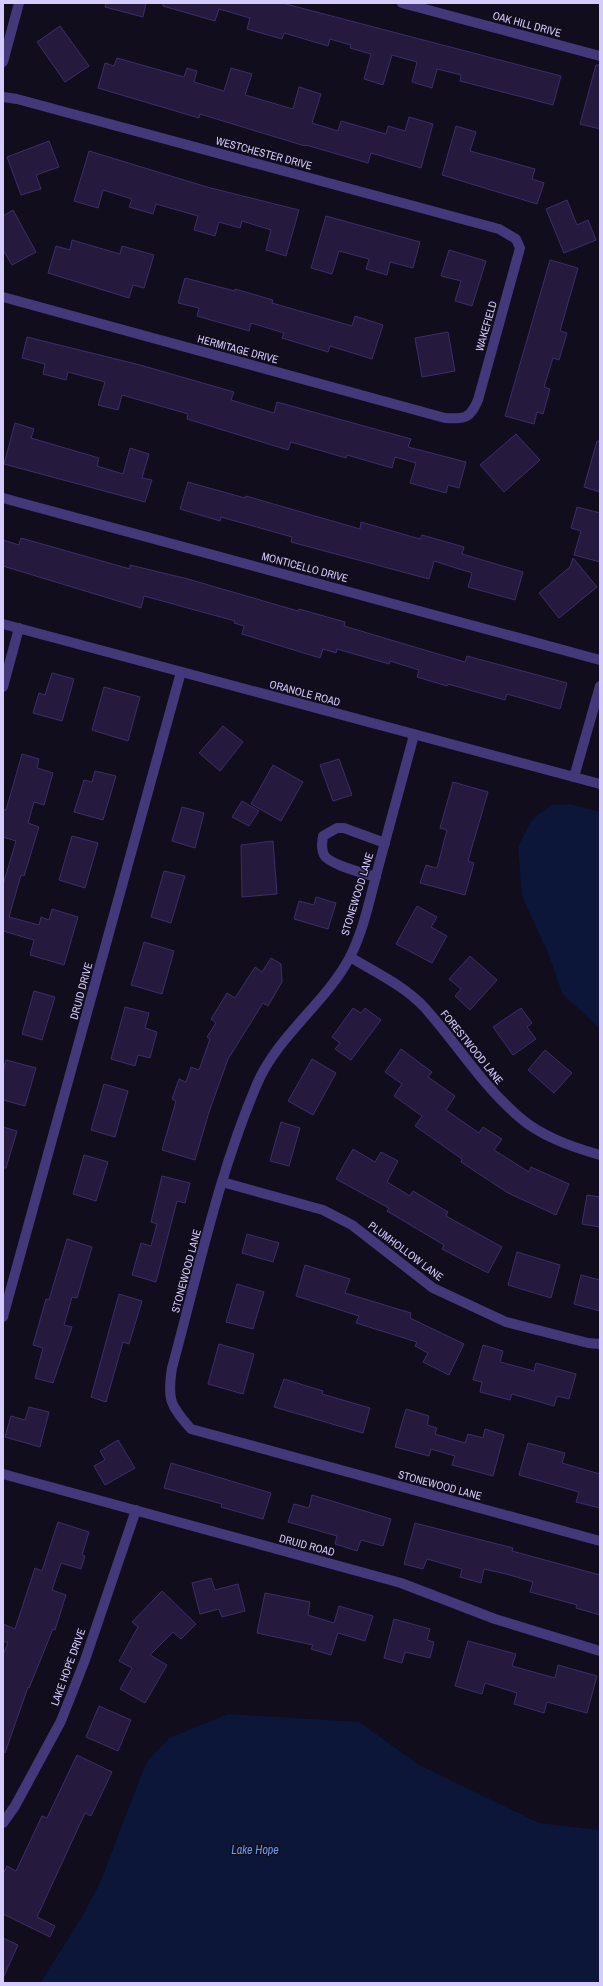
<svg xmlns="http://www.w3.org/2000/svg" width="603" height="1986" font-family="'Archivo Narrow',sans-serif">
<style>
.water{fill:#0b1638}
.building{fill:#251a3d;stroke:#3f2d68}
.lines{fill:none;stroke-linecap:round;stroke-linejoin:round}
.minor{stroke:#43397a;stroke-width:10}
.tertiary{stroke:#43397a;stroke-width:10}
.labels{text-anchor:middle;stroke-width:3;stroke-linejoin:round;paint-order:stroke}
.street-label{font-size:11px;fill:#d6cbfd;stroke:#110d1d}
.water-label{font-size:12px;font-style:italic;fill:#5e9ff8;stroke:#110d1d}
</style>
<rect width="100%" height="100%" fill="#110d1d"/>
<g class="water">
<path d="M570,804L600,812V1029L562,993L549,955L522,896L518,847L531,821L551,805Z"/>
<path d="M228,1714L359,1722L419,1765L539,1823L600,1830V1983H40L79,1922L100,1883L146,1763L169,1738Z"/>
</g>
<g class="building">
<path d="M106,3H146L143,17L105,7Z"/>
<path d="M163,3H282L561,76L553,105L460,81L461,75L437,69L432,88L412,82L417,62L392,55L383,85L364,79L371,54L350,48L351,45L330,39L328,46L284,33L282,39L247,29L250,18L219,9L215,21L163,6Z"/>
<path d="M60,26L89,66L65,82L37,42Z"/>
<path d="M117,58L184,77L187,68L197,71L194,82L224,91L231,68L252,74L245,95L293,109L299,87L321,94L312,123L338,131L341,121L386,134L388,126L405,131L409,117L433,124L421,168L371,153L368,163L306,145L305,146L200,114L199,118L98,88L105,63L114,66Z"/>
<path d="M596,65H600V129L580,124Z"/>
<path d="M456,126L476,132L470,151L535,169L532,179L544,183L537,204L442,175Z"/>
<path d="M49,141L59,167L36,175L41,189L21,195L7,157Z"/>
<path d="M89,151L207,187L299,210L286,256L266,250L271,230L242,221L240,228L219,222L215,236L194,230L198,216L156,204L153,214L129,207L132,199L103,190L98,208L74,201Z"/>
<path d="M567,200L577,225L588,220L596,240L564,253L546,209Z"/>
<path d="M13,210L36,252L12,265L3,250V216Z"/>
<path d="M326,216L420,242L413,268L390,262L387,275L366,269L369,259L339,251L332,274L311,268Z"/>
<path d="M72,240L120,254L122,246L154,255L144,288L133,285L129,298L48,273L56,246L70,250Z"/>
<path d="M449,250L486,261L472,306L455,301L461,281L441,276Z"/>
<path d="M550,260L578,268L560,331L567,333L559,360L553,358L544,387L550,389L543,414L537,412L534,424L505,416Z"/>
<path d="M185,278L235,291V289L273,300L272,303L352,326L355,316L383,325L372,359L330,346L328,352L282,338L284,333L251,323L249,331L197,316L199,308L178,303Z"/>
<path d="M448,332L455,371L422,377L415,338Z"/>
<path d="M27,337L140,365L234,392L231,400L274,413L277,402L411,439L408,447L466,462L459,488L448,485L446,493L410,483L416,463L395,457L392,468L347,455L346,458L291,442L288,450L187,419L188,414L122,395L118,410L98,405L105,382L68,372L66,380L43,374L45,364L22,358Z"/>
<path d="M15,423L34,429L31,438L99,458L97,466L123,474L130,448L149,454L142,478L152,480L145,502L4,464Z"/>
<path d="M516,434L540,460L504,492L480,465Z"/>
<path d="M597,441H600V492L584,487Z"/>
<path d="M188,482L245,498L246,496L360,529L361,522L420,539L422,535L464,547L462,554L523,572L515,600L468,587L472,573L434,561L429,579L291,542L292,537L221,517L220,521L180,509Z"/>
<path d="M577,507L600,513V562L574,555L581,531L571,528Z"/>
<path d="M21,538L130,569V565L188,579L298,611L299,609L345,622L344,626L465,662L467,656L567,683L560,709L507,694L505,700L448,684L447,686L417,677L419,670L390,661L389,664L337,649L336,653L323,649L320,658L242,634L244,626L234,623L235,621L144,596L141,608L3,566V540L19,545Z"/>
<path d="M573,558L597,587L559,618L539,593L570,567Z"/>
<path d="M52,673L74,679L62,721L33,713L39,693L45,695Z"/>
<path d="M104,687L140,697L128,741L92,730Z"/>
<path d="M223,726L243,742L220,771L199,753Z"/>
<path d="M22,754L39,759L37,768L53,773L44,805L34,802L28,823L39,827L24,876L21,875L9,917L39,925L41,917L49,920L52,909L78,917L64,965L30,955L34,940L3,931V885L16,841L3,837V809L6,810Z"/>
<path d="M339,759L352,795L333,801L320,765Z"/>
<path d="M273,765L303,782L281,821L251,804Z"/>
<path d="M95,771L116,776L103,820L74,812L84,780L92,782Z"/>
<path d="M453,782L488,792L468,861L474,863L465,895L420,883L426,865L437,868L447,830L440,828Z"/>
<path d="M242,801L259,811L249,826L232,817Z"/>
<path d="M182,807L204,813L195,848L172,841Z"/>
<path d="M72,836L98,843L85,888L59,880Z"/>
<path d="M273,841L277,894L242,897L241,845Z"/>
<path d="M164,871L185,876L171,923L151,917Z"/>
<path d="M316,897L336,903L328,929L294,919L299,901L314,905Z"/>
<path d="M417,906L437,917L431,927L447,936L432,963L396,944Z"/>
<path d="M144,942L174,951L162,994L131,985Z"/>
<path d="M470,956L497,980L470,1010L455,996L461,989L449,979Z"/>
<path d="M271,958L281,964L282,982L268,1006L263,1003L228,1059L209,1112L195,1160L162,1150L176,1101L172,1099L179,1079L186,1082L191,1067L199,1070L210,1039L207,1037L216,1023L211,1019L227,993L235,998L255,967L262,972Z"/>
<path d="M34,991L55,997L42,1040L22,1034Z"/>
<path d="M125,1007L149,1013L145,1028L157,1032L150,1058L138,1055L135,1066L111,1059Z"/>
<path d="M353,1008L361,1013L365,1008L381,1020L351,1060L335,1049L340,1043L332,1037Z"/>
<path d="M521,1008L532,1023L527,1027L536,1039L513,1055L493,1027Z"/>
<path d="M401,1049L432,1072L428,1077L455,1096L446,1110L479,1133L483,1127L502,1139L494,1150L529,1172L531,1167L569,1184L556,1215L508,1193L461,1162L462,1159L415,1126L422,1116L394,1096L402,1084L385,1072Z"/>
<path d="M545,1050L572,1073L554,1093L528,1070Z"/>
<path d="M312,1059L336,1073L313,1115L288,1101Z"/>
<path d="M6,1060L36,1068L25,1106L3,1100V1071Z"/>
<path d="M104,1084L128,1091L115,1137L91,1130Z"/>
<path d="M281,1122L300,1128L289,1166L270,1161Z"/>
<path d="M3,1127L17,1131L6,1168H3Z"/>
<path d="M353,1149L375,1162L381,1152L398,1161L387,1182L410,1196L413,1191L448,1212L446,1216L502,1247L488,1273L442,1249L444,1245L387,1211L389,1208L336,1179Z"/>
<path d="M84,1155L108,1162L96,1201L73,1194Z"/>
<path d="M162,1176L190,1183L185,1203L177,1201L156,1282L132,1275L141,1243L151,1246L157,1224L151,1222Z"/>
<path d="M587,1195L600,1197V1227L582,1224Z"/>
<path d="M247,1234L279,1243L273,1262L242,1253Z"/>
<path d="M67,1239L92,1247L77,1298L72,1297L64,1325L72,1327L53,1383L35,1378L43,1348L33,1345L46,1299L49,1300Z"/>
<path d="M517,1252L560,1265L551,1298L508,1285Z"/>
<path d="M305,1265L350,1279L345,1293L411,1313L410,1318L464,1344L449,1375L423,1362L428,1353L415,1346L417,1342L356,1323L359,1316L296,1296Z"/>
<path d="M581,1275L600,1280V1311L574,1304Z"/>
<path d="M237,1284L264,1292L253,1329L226,1322Z"/>
<path d="M119,1294L142,1301L129,1344L123,1342L106,1402L91,1397Z"/>
<path d="M219,1344L254,1354L243,1394L208,1384Z"/>
<path d="M483,1345L503,1351L500,1362L534,1371L536,1363L576,1374L569,1399L557,1396L554,1406L512,1394L510,1400L480,1392L482,1382L473,1380Z"/>
<path d="M284,1379L323,1391L322,1394L370,1408L363,1433L274,1407Z"/>
<path d="M29,1407L49,1412L40,1447L5,1437L11,1416L25,1420Z"/>
<path d="M406,1409L429,1416L427,1425L437,1428L435,1434L465,1443L468,1434L483,1438L485,1429L504,1435L493,1476L452,1465L455,1456L431,1449L429,1456L395,1447Z"/>
<path d="M118,1440L135,1468L105,1485L94,1466L105,1460L100,1451Z"/>
<path d="M528,1443L565,1453L562,1463L600,1474V1508L576,1502L579,1492L519,1475Z"/>
<path d="M171,1463L271,1493L263,1519L221,1507L222,1504L164,1488Z"/>
<path d="M312,1495L391,1519L383,1546L361,1540L357,1551L335,1544L337,1536L288,1522L294,1504L309,1508Z"/>
<path d="M58,1522L89,1532L82,1555L85,1556L81,1569L61,1563L52,1590L66,1595L55,1630L53,1629L29,1688L28,1687L5,1753L3,1752V1655L8,1643L3,1641V1624L15,1629L35,1568L42,1571Z"/>
<path d="M415,1523L513,1548L512,1551L600,1575V1615L576,1608L577,1605L530,1592L533,1582L506,1574L484,1569L481,1583L460,1577L462,1569L427,1559L423,1569L404,1564Z"/>
<path d="M211,1578L215,1590L238,1584L245,1611L222,1617L219,1609L200,1614L192,1583Z"/>
<path d="M162,1591L196,1624L181,1639L173,1632L150,1655L167,1665L145,1703L120,1689L132,1668L119,1661L138,1627L132,1622Z"/>
<path d="M265,1593L310,1602L308,1615L334,1623L339,1606L373,1616L365,1641L338,1633L331,1655L311,1649L313,1645L257,1633Z"/>
<path d="M394,1619L430,1629L427,1640L434,1642L430,1658L405,1652L402,1663L384,1658Z"/>
<path d="M468,1641L516,1654L512,1666L555,1678L558,1665L597,1676L587,1713L547,1702L544,1713L514,1704L517,1693L485,1683L482,1694L455,1686Z"/>
<path d="M99,1706L131,1720L118,1751L86,1737Z"/>
<path d="M77,1755L112,1772L91,1816L85,1813L37,1917L55,1926L50,1937L3,1914V1874L7,1866L16,1871L42,1816L47,1818Z"/>
<path d="M3,1938L18,1945L3,1978Z"/>
</g>
<g class="lines">
<g class="minor">
<path d="M402,3L600,56"/>
<path d="M3,97L17,99L499,229L516,239L520,248L478,400C470,419 465,419 445,418L3,297"/>
<path d="M3,498L600,660"/>
<path d="M3,687L19,628"/>
<path d="M414,735C402,779 390,824 378,868C370,898 364,929 350,957C325,1004 278,1035 257,1084C218,1175 198,1273 172,1368C167,1400 170,1405 191,1429L600,1541"/>
<path d="M574,777L600,686"/>
<path d="M376,877C364,873 330,865 324,855C321,849 322,843 323,836L337,828H344L385,843"/>
<path d="M350,957C375,972 405,986 425,1008C457,1044 482,1085 518,1116C540,1136 572,1147 600,1155"/>
<path d="M222,1182L323,1210L352,1225L433,1288L506,1322L588,1343L600,1344"/>
<path d="M3,1317L181,672"/>
<path d="M3,1474L401,1583L495,1619L600,1651"/>
<path d="M3,1823L15,1806L61,1721L85,1660L136,1510"/>
</g>
<g class="tertiary">
<path d="M3,62L19,3"/>
<path d="M3,624L600,784"/>
</g>
</g>
<g class="labels">
<g class="street-label">
<text transform="translate(527 24) rotate(15)" y="4">OAK HILL DRIVE</text>
<text transform="translate(264 153) rotate(15)" y="4">WESTCHESTER DRIVE</text>
<text transform="translate(486 326) rotate(-74)" y="4">WAKEFIELD</text>
<text transform="translate(238 349) rotate(15)" y="4">HERMITAGE DRIVE</text>
<text transform="translate(305 567) rotate(15)" y="4">MONTICELLO DRIVE</text>
<text transform="translate(305 693) rotate(15)" y="4">ORANOLE ROAD</text>
<text transform="translate(357 894) rotate(-73)" y="4">STONEWOOD LANE</text>
<text transform="translate(81 991) rotate(-75)" y="4">DRUID DRIVE</text>
<text transform="translate(472 1047) rotate(51)" y="4">FORESTWOOD LANE</text>
<text transform="translate(406 1251) rotate(37)" y="4">PLUMHOLLOW LANE</text>
<text transform="translate(186 1271) rotate(-75)" y="4">STONEWOOD LANE</text>
<text transform="translate(440 1485) rotate(15)" y="4">STONEWOOD LANE</text>
<text transform="translate(307 1545) rotate(15)" y="4">DRUID ROAD</text>
<text transform="translate(68 1667) rotate(-70)" y="4">LAKE HOPE DRIVE</text>
</g>
<g class="water-label">
<text x="255" y="1854">Lake Hope</text>
</g>
</g>
<rect width="603" height="1986" fill="none" stroke="#d6cbfd" stroke-width="8"/>
</svg>
